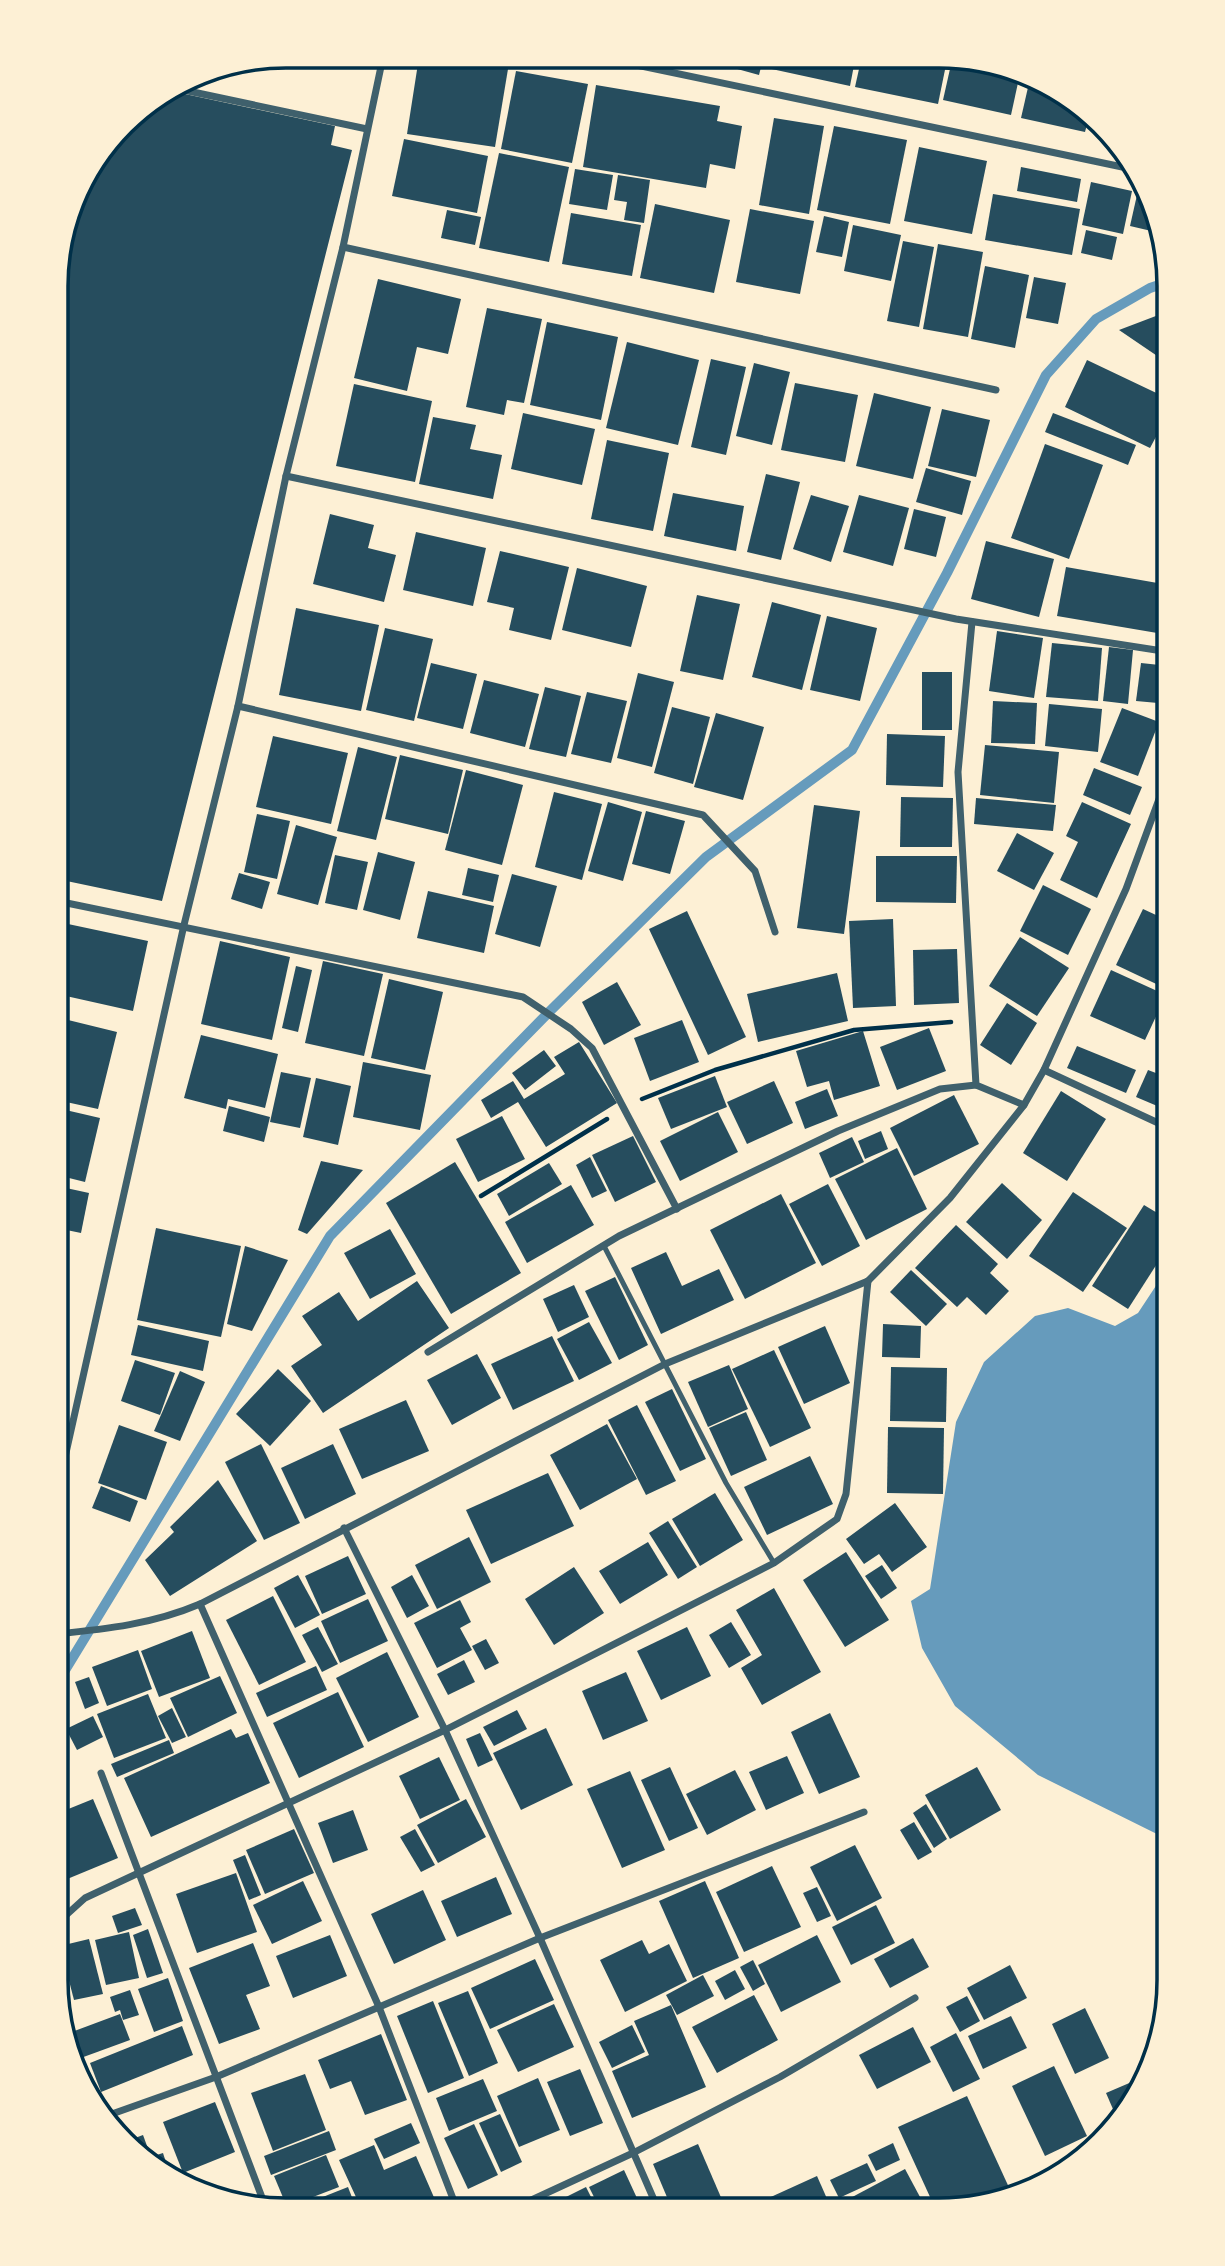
<svg xmlns="http://www.w3.org/2000/svg" width="1225" height="2266" font-family="Poppins,sans-serif">
<style>
.water{fill:#669bbc}
.lines{fill:none;stroke-linecap:round;stroke-linejoin:round}
.stream{stroke:#669bbc;stroke-width:10}
.building{fill:#264d5e}
.path{stroke:#003049;stroke-width:4.5}
.service{stroke:#3f606c;stroke-width:5}
.minor{stroke:#3f606c;stroke-width:7}
.rim{fill:none;stroke:#003049;stroke-width:3.5}
</style>
<rect width="100%" height="100%" fill="#fdf0d5"/>
<path class="water" d="M1169,1266V1840L1038,1775L955,1706L922,1648L911,1601L930,1589L956,1422L984,1362L1035,1316L1068,1308L1115,1326L1138,1313Z"/>
<g class="lines">
<path class="stream" d="M56,1685L330,1236L551,1010L706,857L852,750L947,573L1046,375L1096,319L1150,288L1168,282"/>
</g>
<g class="building">
<path d="M419,57H467L509,63L495,147L407,134Z"/>
<path d="M701,59H763L759,75Z"/>
<path d="M769,59H815L855,60L850,86L767,68Z"/>
<path d="M861,60H947L938,104L855,87Z"/>
<path d="M952,60H984L1019,78L1011,115L943,100Z"/>
<path d="M516,71L588,84L572,163L501,149Z"/>
<path d="M1029,83L1090,113L1085,132L1021,118Z"/>
<path d="M596,85L720,106L717,121L742,126L735,169L710,164L706,188L583,167Z"/>
<path d="M171,91L335,126L331,145L352,150L162,901L57,879L58,256L80,184L134,113L145,107L152,108L153,102Z"/>
<path d="M774,118L824,126L809,214L759,205Z"/>
<path d="M834,126L907,140L890,224L817,210Z"/>
<path d="M404,139L488,156L477,213L392,196Z"/>
<path d="M919,147L987,161L972,234L904,221Z"/>
<path d="M499,153L569,167L549,262L479,248Z"/>
<path d="M1021,167L1081,179L1077,202L1017,191Z"/>
<path d="M575,169L613,175L607,210L569,204Z"/>
<path d="M618,175L650,180L644,223L624,220L627,202L614,200Z"/>
<path d="M1091,182L1132,191L1123,234L1082,225Z"/>
<path d="M1139,186L1157,212L1160,233L1130,226Z"/>
<path d="M993,194L1080,209L1072,255L985,240Z"/>
<path d="M655,204L730,220L714,293L640,278Z"/>
<path d="M750,209L814,221L800,294L736,282Z"/>
<path d="M447,210L481,217L475,245L441,238Z"/>
<path d="M571,213L641,225L632,276L562,264Z"/>
<path d="M824,216L849,222L842,257L816,252Z"/>
<path d="M853,225L901,235L891,281L844,271Z"/>
<path d="M1086,230L1117,237L1112,260L1081,253Z"/>
<path d="M903,241L934,247L919,327L887,321Z"/>
<path d="M938,244L983,252L968,337L923,329Z"/>
<path d="M985,266L1029,275L1015,348L971,339Z"/>
<path d="M1034,277L1066,283L1058,324L1026,318Z"/>
<path d="M378,279L461,299L448,354L417,347L407,391L354,378Z"/>
<path d="M487,308L542,319L524,403L507,400L504,415L466,407Z"/>
<path d="M1169,311V364L1119,330Z"/>
<path d="M547,322L618,337L601,420L530,405Z"/>
<path d="M627,342L699,360L678,445L606,428Z"/>
<path d="M711,359L746,367L726,455L691,447Z"/>
<path d="M1087,360L1169,399V438L1158,433L1150,448L1065,407Z"/>
<path d="M754,363L790,372L772,445L736,436Z"/>
<path d="M795,383L858,395L845,462L781,450Z"/>
<path d="M354,384L432,401L415,482L336,466Z"/>
<path d="M874,393L931,407L913,479L856,466Z"/>
<path d="M942,409L990,420L976,477L928,466Z"/>
<path d="M523,413L595,429L582,485L511,469Z"/>
<path d="M1053,413L1136,445L1128,465L1045,432Z"/>
<path d="M433,417L476,425L470,449L502,455L493,499L419,484Z"/>
<path d="M607,440L669,453L653,531L591,519Z"/>
<path d="M1045,444L1103,465L1069,559L1011,538Z"/>
<path d="M926,468L971,481L962,515L916,502Z"/>
<path d="M766,474L800,482L781,560L747,552Z"/>
<path d="M673,493L744,506L736,551L664,536Z"/>
<path d="M811,495L849,506L831,562L793,549Z"/>
<path d="M859,495L909,508L893,566L843,552Z"/>
<path d="M914,509L946,517L936,557L904,549Z"/>
<path d="M330,514L374,525L368,548L396,555L384,602L313,584Z"/>
<path d="M416,532L486,548L473,606L403,590Z"/>
<path d="M986,541L1054,559L1039,617L971,599Z"/>
<path d="M500,551L569,567L551,640L509,630L514,608L487,602Z"/>
<path d="M1066,567L1169,585V635L1057,616Z"/>
<path d="M577,568L647,586L631,647L562,630Z"/>
<path d="M697,595L740,604L723,680L680,671Z"/>
<path d="M772,602L821,615L802,690L752,677Z"/>
<path d="M296,608L379,625L361,711L279,695Z"/>
<path d="M827,616L877,628L860,701L810,690Z"/>
<path d="M385,628L433,639L414,721L366,710Z"/>
<path d="M997,631L1043,638L1034,698L989,691Z"/>
<path d="M1052,643L1102,648L1098,701L1046,697Z"/>
<path d="M1109,647L1133,650L1128,704L1103,701Z"/>
<path d="M431,663L477,674L463,729L417,718Z"/>
<path d="M1141,663L1169,666V704L1136,701Z"/>
<rect x="922" y="672" width="30" height="58"/>
<path d="M638,673L674,682L652,767L617,758Z"/>
<path d="M484,680L539,694L525,747L470,733Z"/>
<path d="M545,687L581,696L566,757L529,749Z"/>
<path d="M587,692L627,701L611,763L571,754Z"/>
<path d="M993,701L1037,703L1035,744L991,743Z"/>
<path d="M1049,704L1102,709L1098,752L1045,746Z"/>
<path d="M672,707L710,717L693,784L654,773Z"/>
<path d="M1122,708L1159,722L1138,776L1100,762Z"/>
<path d="M716,713L764,727L743,800L694,787Z"/>
<path d="M887,734L945,736L943,787L886,785Z"/>
<path d="M273,736L348,753L331,824L256,807Z"/>
<path d="M985,745L1059,752L1054,803L980,795Z"/>
<path d="M358,747L397,757L376,840L337,831Z"/>
<path d="M400,755L463,770L448,834L385,819Z"/>
<path d="M1094,768L1142,787L1130,815L1083,795Z"/>
<path d="M466,770L523,785L502,865L445,850Z"/>
<path d="M554,792L602,804L582,880L535,867Z"/>
<path d="M901,797L953,798L952,847H900Z"/>
<path d="M976,798L1056,805L1053,831L974,824Z"/>
<path d="M608,802L642,812L623,881L588,871Z"/>
<path d="M1082,802L1131,824L1097,898L1060,880L1078,842L1066,836Z"/>
<path d="M814,805L860,811L844,934L797,928Z"/>
<path d="M646,811L685,821L670,874L632,864Z"/>
<path d="M257,814L290,821L277,879L244,872Z"/>
<path d="M296,825L337,837L318,905L277,894Z"/>
<path d="M1017,833L1054,853L1034,890L997,871Z"/>
<path d="M378,852L415,862L400,920L363,910Z"/>
<path d="M335,855L368,862L357,910L325,903Z"/>
<path d="M876,856H957L956,903L876,902Z"/>
<path d="M468,868L499,875L493,902L462,895Z"/>
<path d="M239,873L270,882L262,909L231,899Z"/>
<path d="M512,874L557,886L540,947L495,934Z"/>
<path d="M1169,874V908L1157,903Z"/>
<path d="M1043,885L1091,909L1068,955L1020,931Z"/>
<path d="M428,891L494,906L484,953L417,938Z"/>
<path d="M1143,909L1169,921V990L1116,965Z"/>
<path d="M687,911L746,1037L708,1055L649,929Z"/>
<path d="M893,919L896,1006L853,1008L849,921Z"/>
<path d="M68,924L148,941L133,1011L57,994V973Z"/>
<path d="M1020,937L1069,968L1037,1016L989,986Z"/>
<path d="M220,941L290,957L272,1040L201,1024Z"/>
<path d="M957,949L959,1003L914,1005L913,950Z"/>
<path d="M323,961L383,974L364,1056L305,1043Z"/>
<path d="M296,966L312,970L298,1032L282,1028Z"/>
<path d="M1111,970L1166,995L1145,1040L1090,1016Z"/>
<path d="M837,973L848,1021L758,1042L747,994Z"/>
<path d="M389,979L443,992L425,1070L371,1058Z"/>
<path d="M617,982L641,1025L604,1045L582,1002Z"/>
<path d="M1007,1003L1037,1023L1011,1065L980,1045Z"/>
<path d="M64,1019L117,1032L98,1109L57,1100V1037H60Z"/>
<path d="M682,1020L699,1062L650,1081L634,1038Z"/>
<path d="M929,1028L946,1071L897,1090L880,1047Z"/>
<path d="M863,1031L880,1086L834,1100L829,1081L807,1087L796,1051Z"/>
<path d="M201,1035L278,1054L265,1108L228,1099L226,1109L184,1098Z"/>
<path d="M579,1042L617,1103L546,1147L518,1102L491,1118L481,1100L513,1081L524,1099L565,1074L554,1057Z"/>
<path d="M1077,1046L1136,1070L1126,1093L1067,1068Z"/>
<path d="M544,1050L556,1066L525,1090L512,1073Z"/>
<path d="M363,1062L431,1075L420,1130L353,1117Z"/>
<path d="M1148,1070L1169,1078V1111L1136,1097Z"/>
<path d="M281,1072L311,1078L300,1128L270,1122Z"/>
<path d="M715,1076L727,1107L671,1129L658,1098Z"/>
<path d="M316,1078L351,1086L338,1145L303,1137Z"/>
<path d="M774,1081L793,1123L747,1144L727,1102Z"/>
<path d="M827,1089L838,1116L805,1129L795,1102Z"/>
<path d="M1061,1091L1106,1119L1067,1181L1023,1153Z"/>
<path d="M954,1095L979,1144L914,1176L890,1128Z"/>
<path d="M229,1106L270,1117L264,1142L223,1131Z"/>
<path d="M57,1108L100,1118L85,1182L57,1175Z"/>
<path d="M718,1112L738,1152L680,1181L660,1141Z"/>
<path d="M502,1116L525,1159L478,1182L456,1139Z"/>
<path d="M881,1131L888,1149L865,1159L858,1141Z"/>
<path d="M633,1136L656,1182L615,1202L592,1155Z"/>
<path d="M852,1137L864,1162L830,1178L819,1153Z"/>
<path d="M897,1148L927,1209L866,1240L835,1179Z"/>
<path d="M590,1157L607,1191L592,1198L576,1165Z"/>
<path d="M321,1161L363,1170L307,1234L298,1230Z"/>
<path d="M455,1162L521,1273L451,1314L386,1203Z"/>
<path d="M549,1163L562,1184L509,1216L497,1194Z"/>
<path d="M1002,1183L1042,1220L1007,1259L966,1222Z"/>
<path d="M828,1184L860,1246L822,1266L789,1204Z"/>
<path d="M571,1185L594,1225L527,1263L505,1222Z"/>
<path d="M57,1186L89,1193L81,1233L57,1228Z"/>
<path d="M1073,1192L1127,1228L1083,1292L1029,1256Z"/>
<path d="M781,1194L816,1263L745,1299L710,1230Z"/>
<path d="M1144,1205L1169,1220V1245L1128,1309L1092,1286Z"/>
<path d="M956,1225L998,1264L990,1273L1009,1291L986,1315L967,1297L957,1307L915,1268Z"/>
<path d="M156,1228L241,1246L221,1337L137,1320Z"/>
<path d="M390,1229L416,1274L370,1299L344,1253Z"/>
<path d="M245,1246L288,1260L252,1331L227,1324Z"/>
<path d="M666,1252L682,1286L719,1269L734,1300L661,1334L631,1268Z"/>
<path d="M911,1270L947,1304L926,1326L890,1292Z"/>
<path d="M615,1277L648,1345L619,1360L585,1291Z"/>
<path d="M417,1281L449,1328L323,1413L291,1366L322,1345L302,1316L339,1292L358,1321Z"/>
<path d="M574,1285L589,1317L558,1332L543,1299Z"/>
<path d="M589,1322L612,1363L579,1380L557,1339Z"/>
<path d="M883,1324L921,1326L920,1358L882,1357Z"/>
<path d="M138,1325L209,1341L203,1371L131,1355Z"/>
<path d="M825,1326L850,1383L804,1404L778,1347Z"/>
<path d="M552,1336L574,1381L513,1410L491,1364Z"/>
<path d="M774,1350L811,1428L770,1447L732,1369Z"/>
<path d="M477,1354L501,1398L452,1425L427,1380Z"/>
<path d="M135,1360L175,1373L160,1415L121,1401Z"/>
<path d="M729,1365L748,1409L708,1427L688,1382Z"/>
<path d="M891,1367L947,1368L946,1422L890,1421Z"/>
<path d="M278,1369L311,1401L270,1446L236,1414Z"/>
<path d="M180,1371L205,1382L180,1441L154,1431Z"/>
<path d="M672,1389L706,1459L680,1471L645,1402Z"/>
<path d="M406,1400L429,1451L362,1479L339,1429Z"/>
<path d="M637,1405L676,1481L646,1495L608,1420Z"/>
<path d="M746,1412L767,1460L731,1476L709,1428Z"/>
<path d="M607,1424L637,1479L580,1510L550,1455Z"/>
<path d="M119,1425L167,1442L146,1500L98,1483Z"/>
<path d="M888,1427L944,1428L943,1494L887,1493Z"/>
<path d="M261,1444L300,1523L264,1540L225,1462Z"/>
<path d="M333,1444L356,1494L305,1519L281,1468Z"/>
<path d="M810,1456L833,1504L767,1535L744,1487Z"/>
<path d="M548,1473L574,1526L491,1564L466,1510Z"/>
<path d="M218,1480L257,1541L170,1596L145,1560L174,1532L170,1527Z"/>
<path d="M101,1486L138,1501L130,1522L92,1508Z"/>
<path d="M715,1493L743,1540L700,1566L672,1519Z"/>
<path d="M895,1503L927,1547L892,1572L879,1554L864,1564L846,1539Z"/>
<path d="M668,1521L697,1567L678,1579L649,1533Z"/>
<path d="M469,1537L491,1582L437,1609L415,1565Z"/>
<path d="M648,1542L668,1575L620,1604L599,1571Z"/>
<path d="M846,1552L889,1620L845,1647L803,1580Z"/>
<path d="M348,1556L366,1594L322,1614L305,1576Z"/>
<path d="M882,1565L897,1588L881,1599L865,1576Z"/>
<path d="M574,1567L604,1613L554,1645L525,1599Z"/>
<path d="M298,1575L320,1615L295,1628L274,1588Z"/>
<path d="M412,1575L429,1606L407,1618L391,1587Z"/>
<path d="M774,1588L821,1672L762,1705L741,1668L762,1655L736,1610Z"/>
<path d="M273,1596L306,1662L259,1685L226,1620Z"/>
<path d="M368,1599L388,1641L340,1663L321,1621Z"/>
<path d="M460,1600L471,1622L460,1628L472,1650L437,1668L414,1623Z"/>
<path d="M731,1622L751,1655L729,1668L709,1635Z"/>
<path d="M318,1627L338,1664L322,1672L302,1635Z"/>
<path d="M687,1627L711,1676L661,1700L637,1651Z"/>
<path d="M192,1631L210,1678L159,1697L141,1651Z"/>
<path d="M486,1639L499,1663L485,1670L472,1646Z"/>
<path d="M138,1650L152,1689L107,1706L92,1667Z"/>
<path d="M387,1652L419,1717L368,1742L336,1678Z"/>
<path d="M464,1660L475,1682L448,1695L437,1674Z"/>
<path d="M316,1666L327,1690L267,1717L256,1693Z"/>
<path d="M626,1672L648,1721L603,1740L582,1691Z"/>
<path d="M220,1676L237,1713L188,1737L170,1698Z"/>
<path d="M89,1677L99,1703L85,1709L75,1682Z"/>
<path d="M338,1692L364,1747L299,1778L273,1723Z"/>
<path d="M148,1694L166,1738L114,1758L97,1714Z"/>
<path d="M172,1708L186,1737L172,1743L158,1716Z"/>
<path d="M517,1710L527,1729L494,1746L483,1727Z"/>
<path d="M830,1713L860,1777L819,1794L791,1732Z"/>
<path d="M93,1716L103,1737L77,1750L66,1729Z"/>
<path d="M546,1728L573,1785L521,1810L493,1753Z"/>
<path d="M231,1729L236,1738L248,1733L270,1783L151,1837L124,1778Z"/>
<path d="M480,1733L493,1760L478,1767L466,1739Z"/>
<path d="M169,1740L174,1753L117,1777L111,1764Z"/>
<path d="M787,1756L804,1793L766,1810L749,1772Z"/>
<path d="M439,1757L460,1800L420,1819L399,1776Z"/>
<path d="M670,1767L698,1828L669,1841L641,1780Z"/>
<path d="M977,1767L1001,1810L950,1839L925,1795Z"/>
<path d="M735,1770L756,1810L707,1835L686,1794Z"/>
<path d="M630,1771L665,1850L622,1868L587,1789Z"/>
<path d="M93,1799L118,1858L60,1882L56,1872V1814Z"/>
<path d="M466,1799L486,1837L438,1863L417,1825Z"/>
<path d="M926,1804L947,1839L934,1848L913,1813Z"/>
<path d="M353,1810L368,1850L333,1863L318,1823Z"/>
<path d="M914,1822L932,1852L918,1860L900,1830Z"/>
<path d="M294,1829L314,1873L265,1894L246,1850Z"/>
<path d="M415,1829L435,1865L421,1872L400,1837Z"/>
<path d="M855,1845L882,1898L837,1921L810,1867Z"/>
<path d="M245,1855L261,1895L249,1900L233,1860Z"/>
<path d="M772,1866L801,1927L744,1952L716,1892Z"/>
<path d="M236,1873L257,1932L197,1953L176,1894Z"/>
<path d="M496,1877L512,1914L457,1937L441,1901Z"/>
<path d="M303,1881L322,1921L272,1944L253,1905Z"/>
<path d="M705,1881L739,1958L693,1978L659,1901Z"/>
<path d="M817,1887L831,1916L817,1922L803,1893Z"/>
<path d="M423,1890L446,1940L394,1964L371,1914Z"/>
<path d="M876,1905L895,1943L851,1965L832,1927Z"/>
<path d="M135,1908L142,1925L118,1933L112,1916Z"/>
<path d="M148,1929L163,1973L147,1978L133,1935Z"/>
<path d="M129,1932L139,1978L106,1985L95,1940Z"/>
<path d="M330,1935L347,1976L293,1998L276,1956Z"/>
<path d="M817,1935L841,1982L781,2012L758,1965Z"/>
<path d="M913,1938L929,1967L890,1988L874,1959Z"/>
<path d="M89,1939L103,1994L74,2000L60,1946Z"/>
<path d="M642,1940L649,1954L669,1944L687,1981L625,2012L600,1960Z"/>
<path d="M253,1943L270,1986L246,1995L260,2029L219,2044L189,1968Z"/>
<path d="M535,1959L554,2000L490,2029L471,1988Z"/>
<path d="M753,1960L765,1984L753,1991L740,1967Z"/>
<path d="M1010,1965L1027,1998L984,2020L967,1988Z"/>
<path d="M735,1970L745,1989L725,2000L715,1981Z"/>
<path d="M703,1975L714,1996L677,2015L666,1995Z"/>
<path d="M168,1978L183,2021L154,2032L138,1989Z"/>
<path d="M130,1990L139,2015L123,2020L120,2010L115,2012L110,1997Z"/>
<path d="M468,1991L498,2063L469,2076L438,2003Z"/>
<path d="M754,1995L778,2040L717,2073L692,2027Z"/>
<path d="M967,1996L980,2021L960,2032L946,2007Z"/>
<path d="M433,2001L464,2078L428,2093L397,2016Z"/>
<path d="M554,2004L574,2047L518,2072L497,2030Z"/>
<path d="M671,2005L706,2087L632,2118L612,2071L649,2055L634,2021Z"/>
<path d="M1085,2008L1109,2058L1075,2074L1052,2024Z"/>
<path d="M120,2014L130,2040L78,2059L69,2033Z"/>
<path d="M1011,2016L1027,2048L983,2069L968,2036Z"/>
<path d="M632,2025L645,2052L612,2068L599,2042Z"/>
<path d="M182,2026L193,2055L101,2092L90,2063Z"/>
<path d="M913,2027L931,2062L877,2089L859,2055Z"/>
<path d="M65,2032L79,2062L75,2064L68,2054Z"/>
<path d="M956,2033L980,2079L953,2092L930,2047Z"/>
<path d="M381,2034L407,2100L365,2115L351,2081L330,2089L318,2060Z"/>
<path d="M1054,2066L1087,2136L1045,2156L1012,2086Z"/>
<path d="M580,2069L603,2123L570,2136L547,2082Z"/>
<path d="M305,2074L326,2130L273,2151L251,2093Z"/>
<path d="M1148,2075L1121,2120L1119,2123L1106,2093Z"/>
<path d="M538,2078L560,2130L519,2147L497,2096Z"/>
<path d="M483,2079L497,2111L449,2131L436,2098Z"/>
<path d="M967,2096L1012,2194L1000,2200L936,2210L898,2127Z"/>
<path d="M215,2102L235,2152L183,2173L163,2122Z"/>
<path d="M500,2114L522,2162L501,2172L479,2123Z"/>
<path d="M411,2123L420,2143L384,2159L374,2139Z"/>
<path d="M474,2124L498,2175L468,2189L444,2138Z"/>
<path d="M329,2131L336,2150L271,2175L264,2156Z"/>
<path d="M143,2135L150,2154L140,2157L127,2141Z"/>
<path d="M893,2143L900,2160L876,2171L868,2155Z"/>
<path d="M698,2144L726,2209H672L653,2164Z"/>
<path d="M374,2145L384,2170L416,2156L436,2202L420,2208H361L339,2160Z"/>
<path d="M163,2153L171,2178L144,2159Z"/>
<path d="M326,2155L339,2187L287,2207L274,2176Z"/>
<path d="M867,2163L876,2181L839,2198L830,2180Z"/>
<path d="M905,2169L927,2210H844L841,2203Z"/>
<path d="M624,2170L642,2209H600L589,2187Z"/>
<path d="M817,2176L832,2210L763,2209L760,2202Z"/>
<path d="M348,2187L356,2208H295Z"/>
<path d="M586,2187L597,2209H572L566,2197Z"/>
</g>
<g class="lines">
<g class="path">
<path d="M642,1099L715,1070L854,1030L951,1022"/>
<path d="M481,1196L607,1119"/>
</g>
<path class="service" d="M604,1246L726,1483L774,1563"/>
<g class="minor">
<path d="M603,58L1127,168"/>
<path d="M174,88L367,129"/>
<path d="M343,247L996,390"/>
<path d="M286,476L956,619L1169,652"/>
<path d="M972,622L958,772L976,1085L1024,1105"/>
<path d="M238,706L703,815L755,871L775,932"/>
<path d="M57,901L523,997L571,1029L592,1048L677,1209"/>
<path d="M1044,1070L1169,1128"/>
<path d="M428,1352L619,1236L838,1131L940,1089L976,1085"/>
<path d="M57,1493L184,925L238,706L286,476L343,247L383,57"/>
<path d="M344,1528L445,1730L540,1938L658,2209"/>
<path d="M200,1604L379,2007L457,2209"/>
<path d="M56,1634C107,1629 153,1624 200,1604L665,1364L868,1281L950,1198L1024,1105L1044,1070L1126,889L1169,772"/>
<path d="M101,1773L266,2208"/>
<path d="M56,1930L64,1917L85,1898L445,1730L774,1563L837,1519L846,1494L868,1281"/>
<path d="M109,2115L216,2077L540,1938L864,1812"/>
<path d="M512,2209L633,2153L780,2077L915,1998"/>
</g>
</g>
<path d="M0 0H1225V2266H0ZM286 68H939A218 218 0 0 1 1157 286V1980A218 218 0 0 1 939 2198H286A218 218 0 0 1 68 1980V286A218 218 0 0 1 286 68Z" fill="#fdf0d5" fill-rule="evenodd"/>
<path class="rim" d="M286 68H939A218 218 0 0 1 1157 286V1980A218 218 0 0 1 939 2198H286A218 218 0 0 1 68 1980V286A218 218 0 0 1 286 68Z"/>
</svg>
